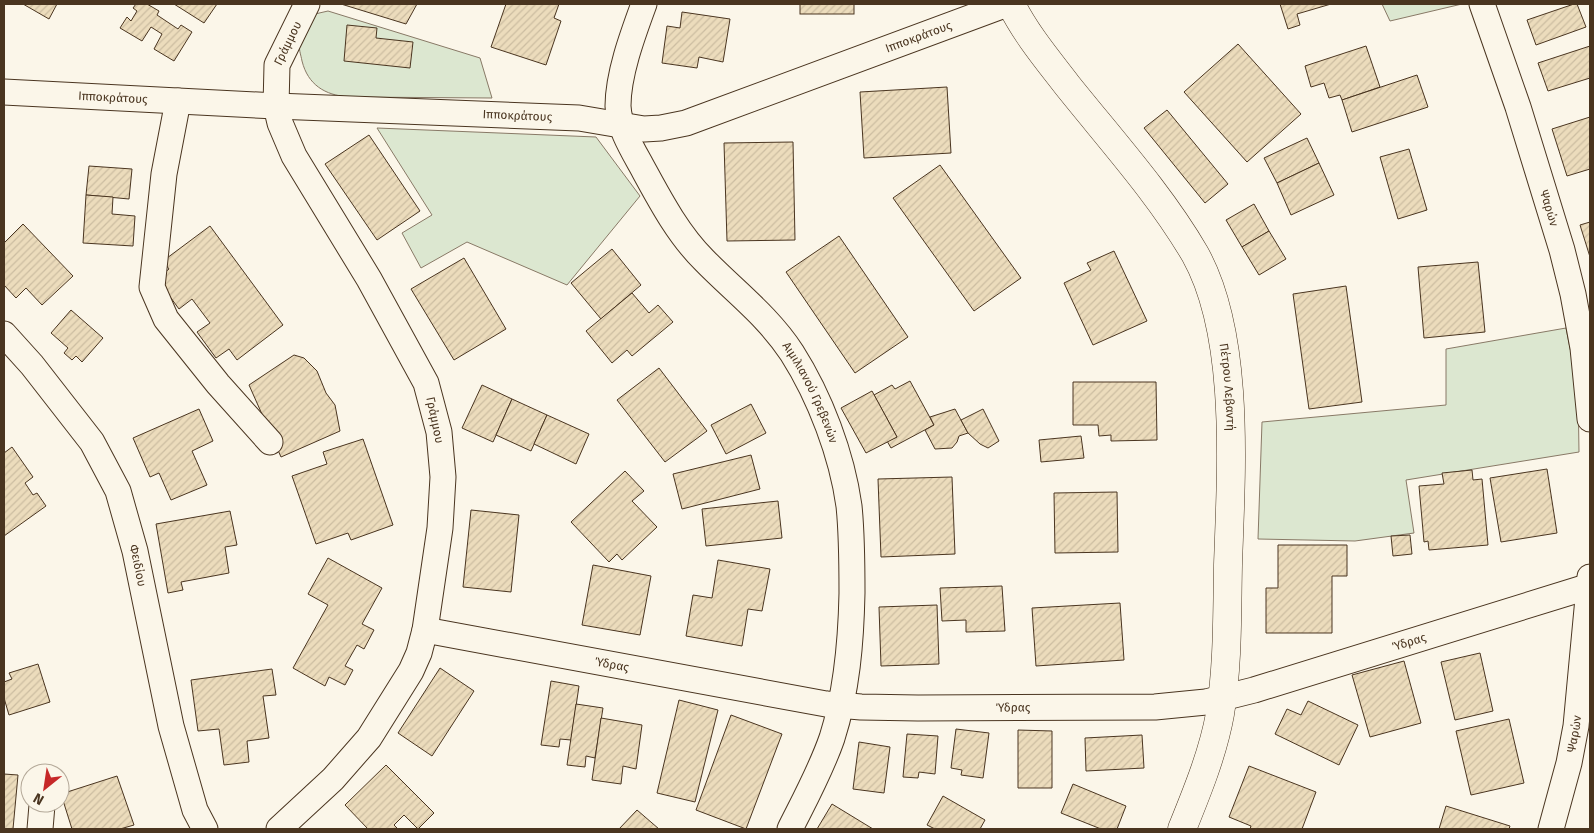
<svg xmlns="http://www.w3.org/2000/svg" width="1594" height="833" font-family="'Fira Sans',sans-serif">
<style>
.green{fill:#dce7d0;stroke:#887966}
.building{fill:url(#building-hatch);stroke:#4a3520}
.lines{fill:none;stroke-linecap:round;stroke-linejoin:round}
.street-casing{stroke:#4a3520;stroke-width:27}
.secondary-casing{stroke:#4a3520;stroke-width:29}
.street{stroke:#fbf6e9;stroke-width:25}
.secondary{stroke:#fbf6e9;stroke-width:28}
.labels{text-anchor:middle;stroke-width:4;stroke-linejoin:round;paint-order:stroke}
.street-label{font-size:12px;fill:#4a3520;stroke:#fbf6e9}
</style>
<defs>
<pattern id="building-hatch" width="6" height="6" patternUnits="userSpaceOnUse" patternTransform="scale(1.25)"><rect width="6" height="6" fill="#ecdcbc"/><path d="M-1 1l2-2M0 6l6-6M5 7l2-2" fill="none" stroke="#ccbda1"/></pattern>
</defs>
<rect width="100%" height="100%" fill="#fbf6e9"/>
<g class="green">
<path d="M1382,4H1462L1390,21Z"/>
<path d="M328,11L480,58L492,98L348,97C325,95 308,85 302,61C301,55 298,48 300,42C302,33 311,22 315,14Z"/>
<path d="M377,128L596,137L640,196L567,285L467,242L421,268L402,233L432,215Z"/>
<path d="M1566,328L1578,388L1579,452L1406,480L1414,533L1355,541L1258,539L1262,422L1446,405V349Z"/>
</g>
<g class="building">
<path d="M23,4H57L49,19Z"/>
<path d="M136,4H147L159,11L157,15L178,29L181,25L192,32L174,61L154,49L162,34L151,27L142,41L120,28L127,17L131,21L137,11L133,8Z"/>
<path d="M174,4H217L204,23Z"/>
<path d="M341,4H417L406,24Z"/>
<path d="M506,4H559L554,18L561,21L546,65L491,47Z"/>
<rect x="800" y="4" width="54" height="10"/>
<path d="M1280,4H1331L1297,14L1300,25L1288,29Z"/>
<path d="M1574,4H1577L1586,27L1536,45L1527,20Z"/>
<path d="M682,12L730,19L723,62L699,57L697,68L662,63L667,26L680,28Z"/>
<path d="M347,25L377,28L376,38L413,42L410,68L344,61Z"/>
<path d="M1238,44L1301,114L1247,162L1184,92Z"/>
<path d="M1366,46L1380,87L1342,100L1340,95L1329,98L1324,83L1311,87L1305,66Z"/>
<path d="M1590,46V78L1548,91L1538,63Z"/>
<path d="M1417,75L1428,107L1352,132L1342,100Z"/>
<path d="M947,87L951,153L864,158L860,92Z"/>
<path d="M1167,110L1228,184L1205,203L1144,128Z"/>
<path d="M1590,117V169L1567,176L1552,129Z"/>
<path d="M369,135L420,211L377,240L325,164Z"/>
<path d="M1307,138L1319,163L1277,183L1264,158Z"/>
<path d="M793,142L795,240L727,241L724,143Z"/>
<path d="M1409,149L1427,210L1398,219L1380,157Z"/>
<path d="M1319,163L1334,195L1291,215L1277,183Z"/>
<path d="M940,165L1021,278L974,311L893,198Z"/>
<path d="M89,166L132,169L129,199L86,195Z"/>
<path d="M86,195L113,197L112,214L135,216L133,246L83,243Z"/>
<path d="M1254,204L1269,231L1242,247L1226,220Z"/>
<path d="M1590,222V257L1580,225Z"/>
<path d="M23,224L73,276L42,305L26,288L16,298L4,285V243Z"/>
<path d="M210,226L283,325L237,360L229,349L216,358L197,332L210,323L192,299L179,309L157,279L169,269L163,261Z"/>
<path d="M1269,231L1286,259L1259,275L1242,247Z"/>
<path d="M839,236L908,337L855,373L786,272Z"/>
<path d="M612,249L641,285L601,319L571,283Z"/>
<path d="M1114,251L1147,321L1093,345L1064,283L1091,270L1087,263Z"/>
<path d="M464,258L506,329L454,360L411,289Z"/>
<path d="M1478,262L1485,332L1424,338L1418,267Z"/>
<path d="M1346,286L1362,402L1309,409L1293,294Z"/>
<path d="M632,293L649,313L658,305L673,322L632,356L627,350L612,363L586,331Z"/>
<path d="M71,310L103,338L82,362L76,356L72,360L64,353L68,348L51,333Z"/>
<path d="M294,355L304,358L317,371L326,393L335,405L340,431L281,457L249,385Z"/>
<path d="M659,368L707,431L665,462L617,400Z"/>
<path d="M910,381L934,425L891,448L887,441L897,437L874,395L892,385L895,389Z"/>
<path d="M1073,382H1156L1157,440L1111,441V435L1099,436L1098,425H1073Z"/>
<path d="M482,385L512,399L493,442L462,428Z"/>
<path d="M872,391L897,437L866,453L841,408Z"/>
<path d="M512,399L547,415L531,451L496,435Z"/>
<path d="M751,404L766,433L726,454L711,425Z"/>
<path d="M199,409L213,441L192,451L207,485L171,500L159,473L150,477L133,438Z"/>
<path d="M955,409L968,433L959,436L957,442L952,448L935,449L925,430L934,425L930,417Z"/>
<path d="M983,409L999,441L988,448L980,444L968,433L961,420Z"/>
<path d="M547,415L589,434L576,464L534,444Z"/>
<path d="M1081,436L1084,458L1041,462L1039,440Z"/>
<path d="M363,439L393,525L351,540L348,533L316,544L292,476L327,464L323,452Z"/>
<path d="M12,447L33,477L25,483L33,495L37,493L46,506L4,536V453Z"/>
<path d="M751,455L760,489L682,509L673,474Z"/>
<path d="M1547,469L1557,533L1501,542L1490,478Z"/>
<path d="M1472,470L1473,480L1482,479L1488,545L1429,550L1428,541L1424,542L1419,486L1444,484L1442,473Z"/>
<path d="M625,471L644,491L632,501L657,527L622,560L617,554L609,562L571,522Z"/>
<path d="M952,477L955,554L881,557L878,479Z"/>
<path d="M1117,492L1118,552L1055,553L1054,493Z"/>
<path d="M778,501L782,538L706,546L702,509Z"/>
<path d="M471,510L519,515L511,592L463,587Z"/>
<path d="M230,511L237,545L225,547L229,573L181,582L183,590L168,593L156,524Z"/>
<path d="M1410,535L1412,554L1393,556L1391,536Z"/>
<path d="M1278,545H1347V576H1332V633H1266V588H1278Z"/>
<path d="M328,558L382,588L362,624L374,630L364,649L357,645L345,666L353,670L345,685L329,677L325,686L293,668L328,605L308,594Z"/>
<path d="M718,560L770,569L762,611L748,609L742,646L686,636L693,595L712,598Z"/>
<path d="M593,565L651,576L640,635L582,625Z"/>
<path d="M1002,586L1005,631L966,632V620L942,621L940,588Z"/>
<path d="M1120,603L1124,660L1036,666L1032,608Z"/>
<path d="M937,605L939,664L881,666L879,607Z"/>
<path d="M1480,653L1493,711L1455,720L1441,662Z"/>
<path d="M1404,661L1421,723L1370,737L1352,675Z"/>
<path d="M38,664L50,702L9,715L4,698V682L12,679L9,673Z"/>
<path d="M440,668L474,691L432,756L398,733Z"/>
<path d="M272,669L276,695L263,696L269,738L247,741L249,762L224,765L219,729L198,731L191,680Z"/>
<path d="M551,681L579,686L571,740L560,739L559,747L541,745Z"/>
<path d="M679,700L718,710L695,802L657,793Z"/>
<path d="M1308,701L1358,725L1339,765L1275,734L1287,709L1301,715Z"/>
<path d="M576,704L603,708L595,758L586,756L585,767L567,765Z"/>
<path d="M731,715L782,734L746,829L696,810Z"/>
<path d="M601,718L642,725L636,769L623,766L621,784L592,780Z"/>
<path d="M1509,719L1524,783L1471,795L1456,731Z"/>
<path d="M956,729L989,733L983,778L961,775L962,770L951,768Z"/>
<path d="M1018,730L1052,731V788H1018Z"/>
<path d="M907,734L938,736L935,774L919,772L918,778L903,777Z"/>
<path d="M1142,735L1144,768L1086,771L1085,738Z"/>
<path d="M859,742L890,747L884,793L853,789Z"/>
<path d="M386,765L434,813L418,829L404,815L394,825L398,829H368L345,805Z"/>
<path d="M1249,766L1316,792L1302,829H1250L1251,826L1229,817Z"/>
<path d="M4,774L18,775L13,829H4Z"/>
<path d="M117,776L134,825L120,829H72L61,794Z"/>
<path d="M1073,784L1126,806L1117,829H1101L1061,813Z"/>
<path d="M943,796L985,820L980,829H935L927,825Z"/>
<path d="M832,804L873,829H817Z"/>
<path d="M1446,806L1510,826L1509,829H1439Z"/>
<path d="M637,810L659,829H619Z"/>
</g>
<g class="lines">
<defs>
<g id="street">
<path id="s1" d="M644,4C633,34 618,74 618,106C619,127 631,147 641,165C659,198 677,233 704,260C734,291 768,316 792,353C820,397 842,455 849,506C852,535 852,564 852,593C851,642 847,691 832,738C821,770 805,799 790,829"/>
<path id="s2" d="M1482,4L1518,107L1562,250L1573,294L1583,348L1590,419"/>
<path id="s3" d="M4,92L276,106L579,118L644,129L661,128L686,123L1007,4"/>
<path d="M178,101L164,174L152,287L166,319L218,384L270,442"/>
<path id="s4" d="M4,334L32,365L92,442L118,491L135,551L171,726L195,810L205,829"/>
<path id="s5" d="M425,630L826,704L861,707L918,708L1155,707L1206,702L1254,690L1590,586"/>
<path d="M40,829L42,805"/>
<path id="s6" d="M279,829L333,779L369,738L411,671L419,653L425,630L440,528L443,477L439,432L426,383L369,279L294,156L280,123L276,106L277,65L307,4"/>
<path id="s7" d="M1551,829L1569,763L1576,726L1590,577"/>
</g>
<g id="secondary">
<path id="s8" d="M1011,4C1026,34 1047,59 1067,85C1111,140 1160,194 1195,254C1241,336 1231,473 1228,565C1227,614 1228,665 1220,714C1213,753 1197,792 1182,829"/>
</g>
</defs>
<use href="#street" class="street-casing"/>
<use href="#secondary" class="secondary-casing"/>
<use href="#street" class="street"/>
<use href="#secondary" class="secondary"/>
</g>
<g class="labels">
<g class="street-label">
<text dy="4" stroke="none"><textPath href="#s3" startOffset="932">Ιπποκράτους</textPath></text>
<text dy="4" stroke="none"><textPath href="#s6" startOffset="882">Γράμμου</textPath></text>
<text dy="4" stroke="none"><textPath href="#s3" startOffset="109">Ιπποκράτους</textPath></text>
<text dy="4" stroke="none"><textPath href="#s3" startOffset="514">Ιπποκράτους</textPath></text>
<text dy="4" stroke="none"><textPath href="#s2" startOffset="215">Ψαρών</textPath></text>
<text dy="4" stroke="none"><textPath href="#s8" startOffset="449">Πέτρου Λεβαντή</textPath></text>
<text dy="4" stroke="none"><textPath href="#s1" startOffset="456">Αιμιλιανού Γρεβενών</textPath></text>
<text transform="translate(435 420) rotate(78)" y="4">Γράμμου</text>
<text dy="4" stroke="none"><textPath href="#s4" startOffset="272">Φειδίου</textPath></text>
<text dy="4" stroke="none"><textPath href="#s5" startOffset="1000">Ύδρας</textPath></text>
<text dy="4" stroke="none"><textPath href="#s5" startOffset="190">Ύδρας</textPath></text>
<text dy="4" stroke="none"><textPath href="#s5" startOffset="595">Ύδρας</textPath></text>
<text dy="4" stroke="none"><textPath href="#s7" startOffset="98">Ψαρών</textPath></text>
</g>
</g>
<rect width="1594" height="833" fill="none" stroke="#4a3520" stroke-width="10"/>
<g transform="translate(45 788) rotate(210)"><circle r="24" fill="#fbf6e9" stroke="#b4a999"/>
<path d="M0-4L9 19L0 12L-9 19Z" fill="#c62828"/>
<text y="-8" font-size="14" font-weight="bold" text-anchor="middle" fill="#4a3520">N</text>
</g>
</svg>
